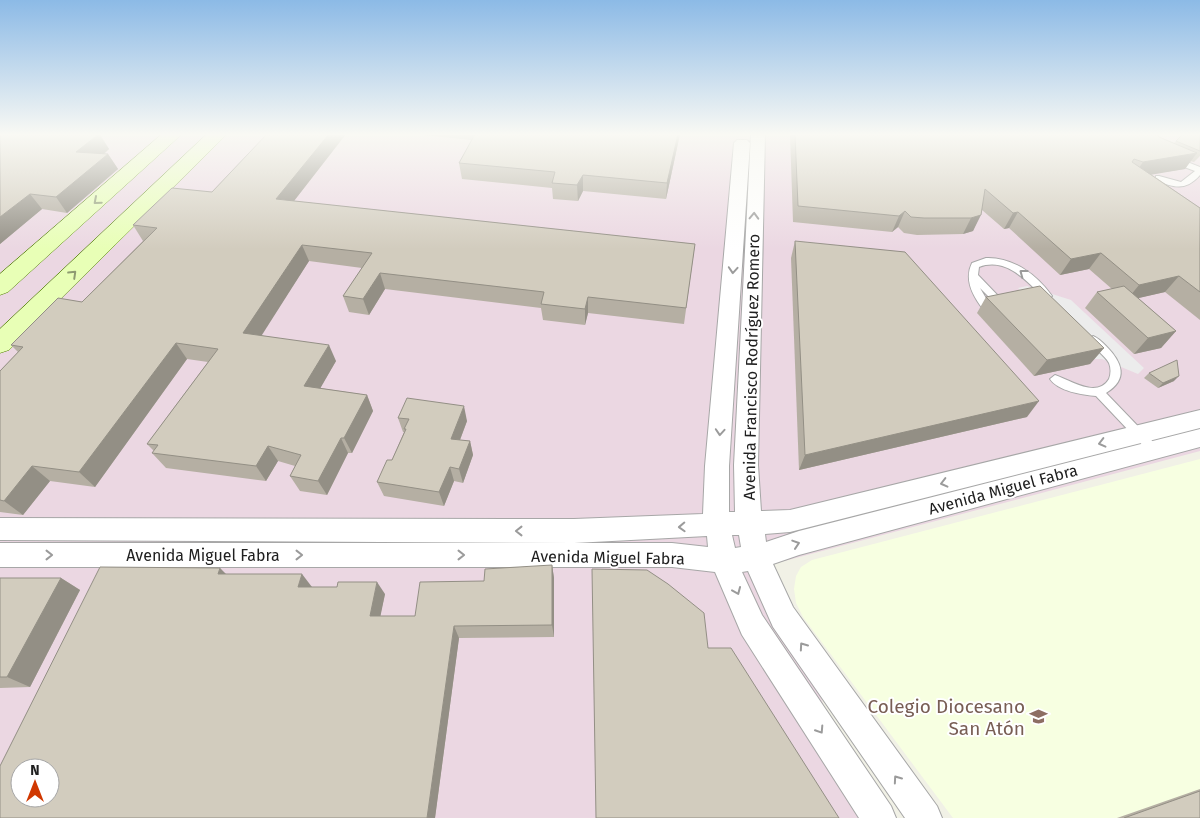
<svg xmlns="http://www.w3.org/2000/svg" width="1200" height="818" font-family="'Fira Sans',sans-serif">
<style>
.industrial{fill:#ebd7e2;fill-rule:evenodd}
.education{fill:#f7ffe1}
.parking{fill:#ececec}
.lines{fill:none;stroke-linecap:round;stroke-linejoin:round}
.lane-casing{stroke:#a7a7a7;stroke-width:2}
.street-casing{stroke:#a7a7a7;stroke-width:2}
.secondary-casing{stroke:#4e7e00;stroke-width:1}
.lane{fill:#fff;fill-rule:evenodd}
.street{fill:#fff;fill-rule:evenodd}
.secondary{fill:#e8ffb6;fill-rule:evenodd}
.wall{fill:#b5afa3}
.shaded-wall{fill:#938f85}
.building{fill:#d2ccbe;stroke:#938f85;fill-rule:evenodd}
.oneway{stroke:#8e9b72}
.oneway2{stroke:#9b9b9b}
.labels{text-anchor:middle;stroke-width:4;stroke-linejoin:round;paint-order:stroke}
.street-label{font-size:16px;fill:#202020;stroke:#fff}
.near-education-label{font-size:19px;fill:#785e54;stroke:#fff;text-anchor:end}
</style>
<rect width="100%" height="100%" fill="#f1f1e6"/>
<path class="industrial" d="M0,134H1200V451L773,564L864,818H0ZM20,768H50V798H20Z"/>
<path class="education" d="M1200,459V818H953L803,617L796,603L794,589L796,576L801,567L812,560Z"/>
<path class="parking" d="M1027,286L1071,300L1144,368L1138,374L1102,359H1090L1018,288Z"/>
<g class="lines">
<defs>
<g id="lane">
<path d="M1171,158H1177L1200,167V175C1186,191 1174,188 1156,180V176H1159L1181,182L1195,171L1171,162Z"/>
<path d="M986,258C1013,257 1037,275 1052,296L1050,298H1044C1026,280 1006,257 979,267L978,275L1005,303L1003,305H997L980,288L991,307L986,310L983,309C972,295 964,279 972,263Z"/>
<path d="M1093,336C1098,338 1102,342 1106,346C1122,362 1129,379 1106,393L1157,446L1159,449L1157,452L1153,454L1149,452L1096,396C1082,395 1058,391 1050,379L1055,375C1070,380 1097,399 1109,379C1111,374 1111,368 1109,363C1104,354 1094,349 1088,340Z"/>
</g>
<path id="street" d="M751,134H765L758,465L761,511L790,510L1200,410V428L790,532L765,534L766,542L799,531L1200,429V447L799,555L773,564L793,607L937,806L942,818H905L773,627L748,571L742,572L762,615L891,806L896,818H859L742,635L715,572L672,567H0V543H672L708,547L707,536L574,543L0,540V518L574,519L703,514L705,466L734,143L737,140H747L750,143L729,466V512H735L734,465ZM732,535H739L741,547L735,548Z"/>
<g id="secondary">
<path d="M162,134H182L8,292L0,295V274Z"/>
<path d="M207,134H227L9,350L0,353V329Z"/>
</g>
</defs>
<use href="#lane" class="lane-casing"/>
<use href="#street" class="street-casing"/>
<use href="#secondary" class="secondary-casing"/>
<use href="#lane" class="lane"/>
<use href="#street" class="street"/>
<use href="#secondary" class="secondary"/>
</g>
<g class="wall">
<path d="M0,134H100L109,149L104,154H108L118,169L67,213L42,209L0,244Z"/>
<path d="M267,134H346L294,201L695,244L684,324L588,313L585,325L543,320L541,308L385,289L369,315L349,312L343,296L362,268L309,261L261,335L336,361L320,388L367,395L373,411L352,453H348L327,495L300,491L290,476L295,466L278,461L266,481L166,468L152,453L154,451L147,444L208,362L187,359L95,487L50,481L23,515L0,512V371L18,352L11,345L82,302L143,241L133,225L212,192Z"/>
<path d="M411,134H680L666,199L583,191L578,201L553,199L552,188L462,179L459,163L472,140Z"/>
<path d="M790,134H1157L1159,137L1174,143L1176,141L1200,134V156L1194,162L1190,161L1185,169L1151,174L1200,208V320L1165,292L1138,298L1176,331L1161,348L1134,354L1085,308L1097,292L1112,289L1089,269L1060,275L1009,228L1004,229L982,210L973,231L963,234L917,235L904,233L898,227L892,232L793,222Z"/>
<path d="M795,241L1027,417L799,470L791,258Z"/>
<path d="M986,297L1104,348L1090,364L1034,376L977,313Z"/>
<path d="M1149,373L1174,381L1158,388L1144,378Z"/>
<path d="M398,418L467,421L460,440L470,441L473,455L463,483L454,481L444,506L384,496L377,482L392,460L404,432H403Z"/>
<path d="M552,565L554,578V637L459,638L435,818H0L226,574L312,587L385,594L380,616H415L484,581Z"/>
<path d="M0,578H61L80,590L30,687L0,688Z"/>
<path d="M1200,789V818H1117Z"/>
</g>
<g class="shaded-wall">
<path d="M99,134L109,149L87,168L76,152Z"/>
<path d="M329,134H346L283,215L276,199Z"/>
<path d="M678,134H680L666,199L667,183Z"/>
<path d="M1197,153L1185,169L1132,178L1143,162Z"/>
<path d="M108,154L118,169L67,213L56,197Z"/>
<path d="M583,175V191L578,201L577,185Z"/>
<path d="M30,194L42,209L0,244V217Z"/>
<path d="M905,211L898,227L892,232L899,216Z"/>
<path d="M1018,212L1009,228L1004,229L1013,213Z"/>
<path d="M981,215L973,231L963,234L971,218Z"/>
<path d="M302,245L309,261L253,349L243,333Z"/>
<path d="M1101,253L1089,269L1060,275L1071,259Z"/>
<path d="M380,273L385,289L369,315L363,299Z"/>
<path d="M1179,276L1165,292L1126,301L1139,285Z"/>
<path d="M588,297V313L585,325V309Z"/>
<path d="M1176,331L1161,348L1134,354L1148,338Z"/>
<path d="M176,343L187,359L95,487L79,472Z"/>
<path d="M329,345L336,361L313,401L304,386Z"/>
<path d="M1104,348L1090,364L1034,376L1047,360Z"/>
<path d="M1179,376L1174,381L1158,388L1163,383Z"/>
<path d="M367,395L373,411L352,453L344,438Z"/>
<path d="M1039,401L1027,417L799,470L805,455Z"/>
<path d="M464,406L467,421L455,453L451,439Z"/>
<path d="M341,438L348,453L327,495L318,481Z"/>
<path d="M470,441L473,455L463,483L459,469Z"/>
<path d="M268,446L278,461L266,481L256,466Z"/>
<path d="M32,466L50,481L23,515L4,501Z"/>
<path d="M450,467L454,481L444,506L439,492Z"/>
<path d="M552,565L554,578V637L552,625Z"/>
<path d="M220,568L233,581L218,574Z"/>
<path d="M302,574L312,587H298Z"/>
<path d="M61,578L80,590L30,687L7,677Z"/>
<path d="M377,582L385,594L378,628L370,616Z"/>
<path d="M454,626L459,638L435,818H427Z"/>
</g>
<g class="building">
<path d="M0,134H99L76,152L108,154L56,197L30,194L0,217Z"/>
<path d="M267,134H329L276,199L695,244L686,308L588,297L585,309L541,304L544,292L380,273L363,299L343,296L372,253L302,245L243,333L329,345L304,386L367,395L344,438H341L318,481L290,476L301,455L268,446L256,466L152,453L158,445L147,444L218,349L176,343L79,472L32,466L4,501L0,500V371L23,347L11,345L58,298L82,302L157,228L133,225L172,188L212,192Z"/>
<path d="M475,134H678L667,183L583,175L577,185L552,183L555,172L459,163Z"/>
<path d="M795,134H1157L1159,137L1197,153L1143,162L1134,159L1132,162L1200,208V292L1179,276L1139,285L1101,253L1071,259L1018,212L1013,213L985,189L981,215L971,218H924L911,217L905,211L899,216L798,206Z"/>
<path d="M1183,134H1200V151L1176,141Z"/>
<path d="M795,241L905,252L1039,401L805,455Z"/>
<path d="M1040,286L1104,348L1047,360L986,297Z"/>
<path d="M1124,286L1176,331L1148,338L1097,292Z"/>
<path d="M1177,360L1179,376L1163,383L1149,373Z"/>
<path d="M407,398L464,406L451,439L470,441L459,469L450,467L439,492L377,482L387,460H392L406,429H404L409,419L398,418Z"/>
<path d="M552,565V625L454,626L427,818H0V766L100,567L220,568L218,574H302L298,587H337L338,582H377L370,616H415L420,582L484,581L485,569ZM20,768H50V798H20Z"/>
<path d="M592,569L647,570L668,584L704,613L708,648H731L839,818H596Z"/>
<path d="M0,578H61L7,677H0Z"/>
<path d="M1200,791V818H1124Z"/>
</g>
<defs><path id="oneway-chevron" d="M-2-3.5L2.5 0L-2 3.5" fill="none" stroke-width="1.6" stroke-linecap="round" stroke-linejoin="round" transform="scale(1.25)"/></defs>
<g class="oneway">
<use href="#oneway-chevron" transform="translate(97 201) rotate(139)"/>
<use href="#oneway-chevron" transform="translate(73 274) rotate(-44)"/>
</g>
<g class="oneway2">
<use href="#oneway-chevron" transform="translate(754 216) rotate(-88)"/>
<use href="#oneway-chevron" transform="translate(733 270) rotate(94)"/>
<use href="#oneway-chevron" transform="translate(1023 273) rotate(-143)"/>
<use href="#oneway-chevron" transform="translate(720 432) rotate(94)"/>
<use href="#oneway-chevron" transform="translate(1102 443) rotate(166)"/>
<use href="#oneway-chevron" transform="translate(944 483) rotate(166)"/>
<use href="#oneway-chevron" transform="translate(682 527) rotate(178)"/>
<use href="#oneway-chevron" transform="translate(519 531) rotate(-180)"/>
<use href="#oneway-chevron" transform="translate(796 544) rotate(-18)"/>
<use href="#oneway-chevron" transform="translate(49 555)"/>
<use href="#oneway-chevron" transform="translate(299 555)"/>
<use href="#oneway-chevron" transform="translate(461 555)"/>
<use href="#oneway-chevron" transform="translate(737 591) rotate(67)"/>
<use href="#oneway-chevron" transform="translate(803 646) rotate(-125)"/>
<use href="#oneway-chevron" transform="translate(820 730) rotate(57)"/>
<use href="#oneway-chevron" transform="translate(897 779) rotate(-125)"/>
</g>
<linearGradient id="sky" x2="0" y2="1"><stop stop-color="#8cbae6"/><stop offset="0.54" stop-color="#f9f9f4"/><stop offset="1" stop-color="#f9f9f4" stop-opacity="0"/></linearGradient>
<rect width="1200" height="249" fill="url(#sky)"/>
<defs>
<symbol id="school-bare" viewBox="-9 -9 18 18"><path d="M0-5L7-2L0 1L-7-2ZM-4 1L0 2.5L4 1V4Q0 6-4 4Z" fill="#8d6e63" stroke="#fff" stroke-width="2.5" paint-order="stroke"/></symbol>
</defs>
<g fill-rule="evenodd">
<use href="#school-bare" x="1026" y="704" width="25" height="25"/>
</g>
<g class="labels">
<g class="street-label">
<text transform="translate(751 367) rotate(-89)" y="6">Avenida Francisco Rodríguez Romero</text>
<text transform="translate(1003 489) rotate(-15)" y="6">Avenida Miguel Fabra</text>
<text x="203" y="561">Avenida Miguel Fabra</text>
<text transform="translate(608 557) rotate(1)" y="6">Avenida Miguel Fabra</text>
</g>
<g class="near-education-label">
<text x="1025" y="713">Colegio Diocesano<tspan x="1025" dy="22">San Atón</tspan></text>
</g>
</g>
<g transform="translate(35 783)"><circle r="24" fill="#ffffff" stroke="#a6a6a6"/>
<path d="M0-4L9 19L0 12L-9 19Z" fill="#d03800"/>
<text y="-8" font-size="14" font-weight="bold" text-anchor="middle" fill="#202020">N</text>
</g>
</svg>
